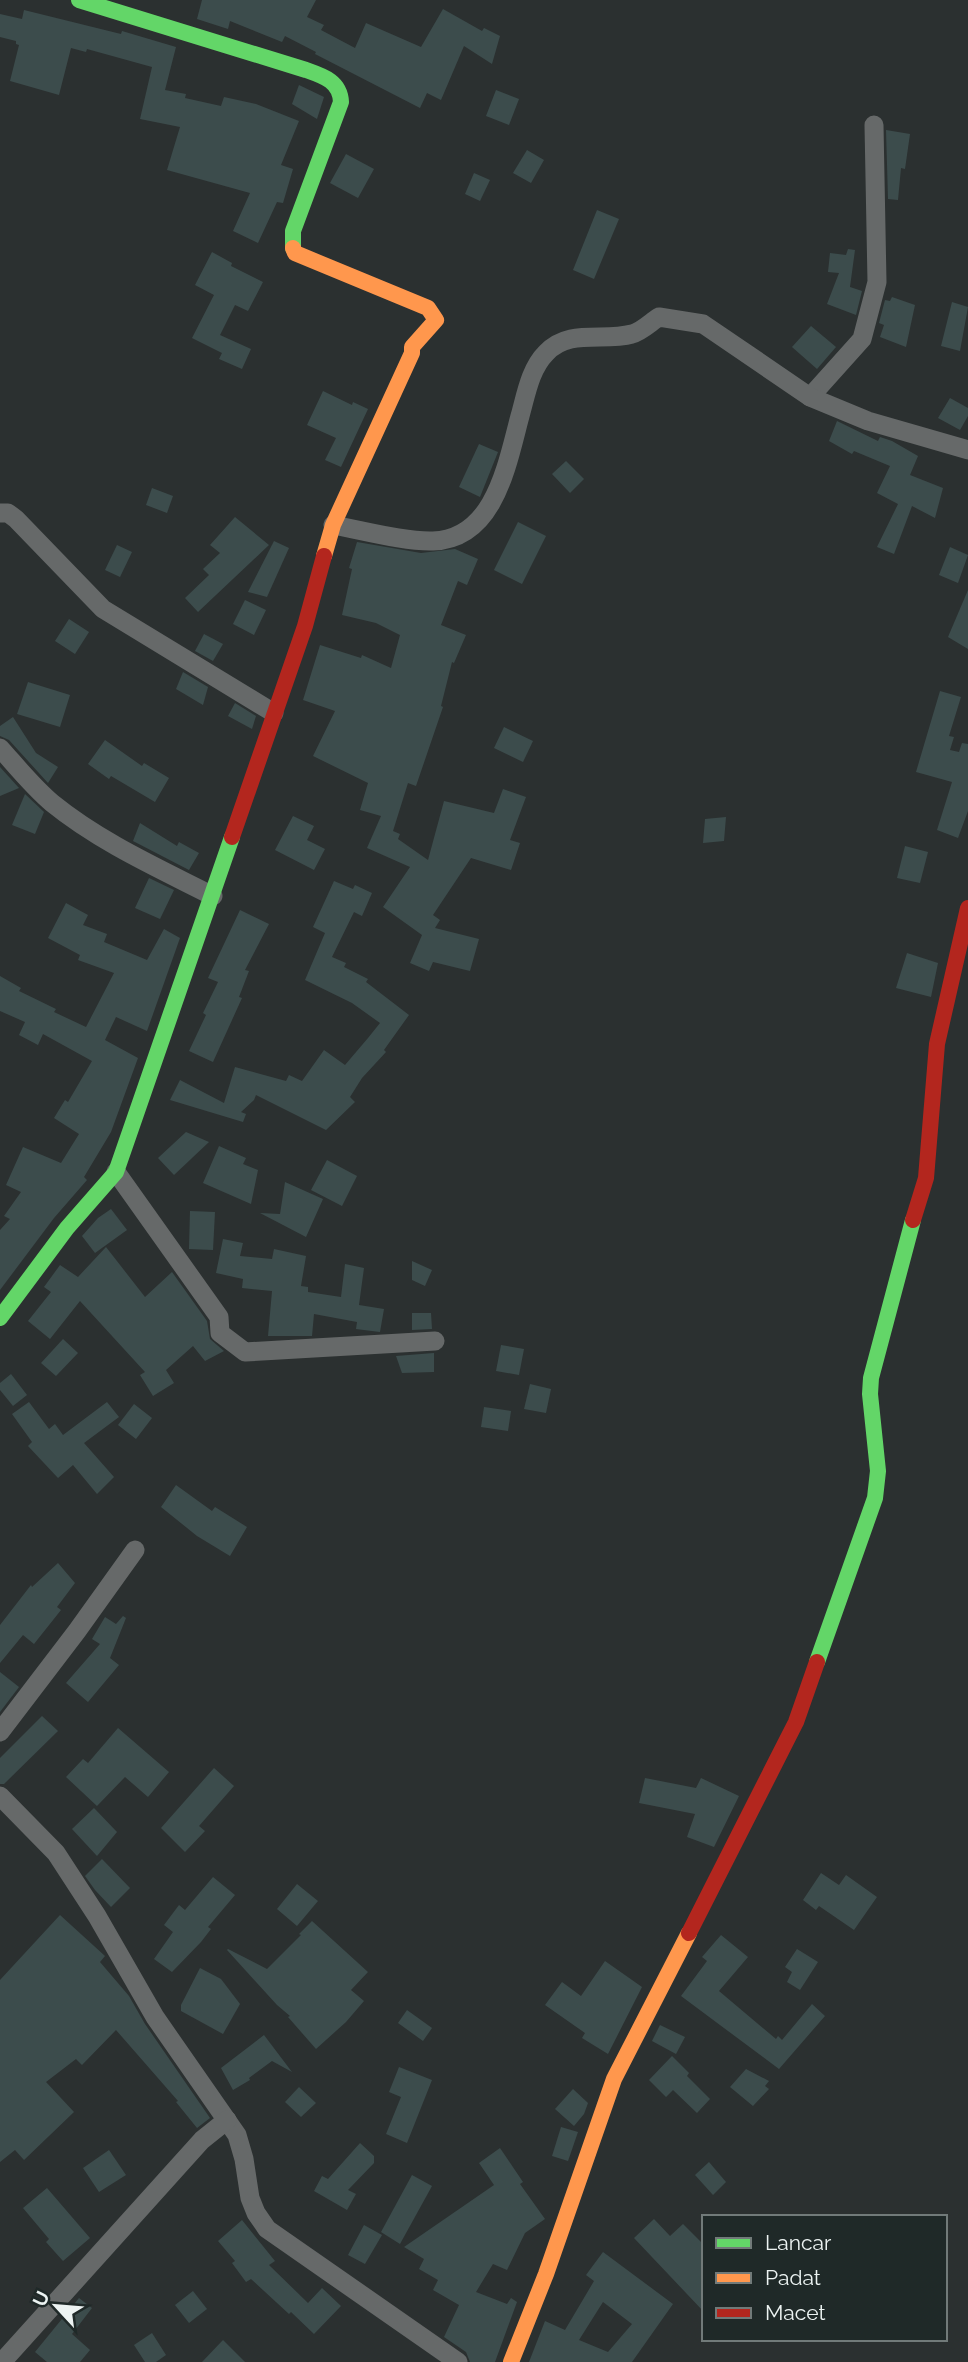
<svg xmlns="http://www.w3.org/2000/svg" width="968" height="2362" font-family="Raleway,sans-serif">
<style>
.building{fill:#3c4c4c;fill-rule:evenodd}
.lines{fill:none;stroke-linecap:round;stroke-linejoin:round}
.street{stroke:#666969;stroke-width:19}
.fast{stroke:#63d668;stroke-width:16}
.slow{stroke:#ff974d;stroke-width:16}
.jam{stroke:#b3261e;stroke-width:16}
</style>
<rect width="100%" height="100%" fill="#2b3030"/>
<g class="building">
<path d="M202,0H316L307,17L324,25L321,30L355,48L366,23L421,47L443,9L482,31L484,28L500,36L492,64L464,46L441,100L427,93L420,108L315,54L316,52L285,36L282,42L230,21L228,29L197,19Z"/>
<path d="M24,10L121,34L122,31L176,47L165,90L186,94L185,98L221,106L224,97L256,104L299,121L281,165L293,169L283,203L277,202L258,243L233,231L250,193L167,170L180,127L140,119L152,67L87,49L86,52L71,48L59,95L10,81L19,45L16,44V41L0,37V14L22,19Z"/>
<path d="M299,85L324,97L317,119L292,104Z"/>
<path d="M496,90L519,99L509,125L486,116Z"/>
<path d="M886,130L910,134L905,169L901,168L898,200L888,199Z"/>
<path d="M527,150L544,160L531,183L513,173Z"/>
<path d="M346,154L374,169L358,198L330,183Z"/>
<path d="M474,173L490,180L480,201L465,194Z"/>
<path d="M597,210L619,219L594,279L573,270Z"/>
<path d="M848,249L855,250L850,287L862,291L856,315L827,304L839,273L828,272L830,253L846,255Z"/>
<path d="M212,252L232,263L231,266L263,282L248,311L235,305L220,335L251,349L242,369L219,359L222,353L192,338L214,295L195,285Z"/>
<path d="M892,297L915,305L906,347L880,337L884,325L879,323L885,300L890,301Z"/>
<path d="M952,302L968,307L960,351L941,346Z"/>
<path d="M811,326L836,347L817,369L792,347Z"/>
<path d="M323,391L352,405L353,402L368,409L341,467L325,460L336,438L307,425Z"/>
<path d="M950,398L968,408V416L960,430L938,418Z"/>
<path d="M837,421L878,441L880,437L892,441L918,456L910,475L943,488L935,518L912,506L894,554L877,547L898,504L877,493L890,466L854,451L852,454L829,441Z"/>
<path d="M479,444L498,452L480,497L459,487Z"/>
<path d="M566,461L584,479L570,493L552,474Z"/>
<path d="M152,488L173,496L167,513L146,505Z"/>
<path d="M235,517L269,545L198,612L185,598L209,575L203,569L220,553L210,545Z"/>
<path d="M518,522L546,536L522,584L494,570Z"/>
<path d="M274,541L289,548L267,597L248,592Z"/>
<path d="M357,542L421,553L455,549L478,559L467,585L458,581L441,625L466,635L454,663L452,662L441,706L443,707L416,786L408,783L393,831L400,834L398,839L428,860L444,801L494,813L503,789L526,797L510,840L520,843L511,870L471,858L433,915L440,920L435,928L479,939L470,971L433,962L429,971L410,963L422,935L383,907L410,867L367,848L381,816L360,810L368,783L313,756L335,711L303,700L320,645L361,658L362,655L391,668L400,635L376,623L342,615L352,569L349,568Z"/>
<path d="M117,545L132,552L120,577L105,570Z"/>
<path d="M950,547L968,555L958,583L939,575Z"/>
<path d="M968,590V649L948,637Z"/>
<path d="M245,600L266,610L254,635L233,624Z"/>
<path d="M69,619L89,632L75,654L55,641Z"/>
<path d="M204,634L223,644L213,661L195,651Z"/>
<path d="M183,672L208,687L203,705L176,689Z"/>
<path d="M28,682L70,695L60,727L17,714Z"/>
<path d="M940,691L961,697L949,736L954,737L950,750L959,752L962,743L968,744V811L958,838L937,830L952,782L916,772Z"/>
<path d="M235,703L256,716L252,729L228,716Z"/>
<path d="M13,717L36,753L58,767L48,783L9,740L0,736V726Z"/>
<path d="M504,727L533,741L523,762L494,748Z"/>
<path d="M105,740L142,766L144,763L169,778L155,802L111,776L109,779L88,764Z"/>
<path d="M0,767L19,788L0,796Z"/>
<path d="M25,794L44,812L35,834L12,825Z"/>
<path d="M293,816L314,826L307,840L325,849L314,870L275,850Z"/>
<path d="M726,817L724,841L703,843L705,819Z"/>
<path d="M140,823L177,846L179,842L199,853L189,870L133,841Z"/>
<path d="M905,846L928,852L920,883L897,878Z"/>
<path d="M149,878L174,890L160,919L135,908Z"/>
<path d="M334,881L353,889L355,885L372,893L362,916L354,912L332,957L346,963L344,967L368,979L366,982L409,1015L384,1050L386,1052L362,1078L350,1097L355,1102L326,1130L256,1095L254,1100L241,1112L246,1114L243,1122L170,1100L180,1080L224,1103L235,1067L286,1081L289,1075L302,1081L324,1050L345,1065L368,1038L380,1023L352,1003L305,980L325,933L313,927Z"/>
<path d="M66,903L88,915L83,925L107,934L104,942L147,960L164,929L180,938L147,1031L116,1017L105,1040L138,1058L111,1132L84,1177L87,1180L54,1218L0,1290V1230L10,1219L4,1216L21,1192L6,1185L23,1147L61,1163L79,1134L54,1118L65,1100L68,1102L92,1061L43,1034L38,1045L19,1035L25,1022L0,1011V976L21,988L19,991L56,1009L54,1012L86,1027L114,973L78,960L80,955L48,938Z"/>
<path d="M240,910L269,924L245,970L249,971L239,997L242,998L213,1062L189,1051L206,1015L203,1013L218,982L208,978Z"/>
<path d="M907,953L938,963L931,997L896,988Z"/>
<path d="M186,1132L209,1142L174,1175L158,1158Z"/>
<path d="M219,1146L246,1158L243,1164L258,1170L251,1204L203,1183Z"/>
<path d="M327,1160L357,1176L342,1206L311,1190Z"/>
<path d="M285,1182L323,1199L306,1237L260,1213L280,1214Z"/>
<path d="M111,1209L127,1230L95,1253L82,1236L98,1218Z"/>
<path d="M190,1211L215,1212L213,1250L189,1249Z"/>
<path d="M223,1239L243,1243L240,1256L272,1259L274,1249L306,1256L301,1286L308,1287V1292L341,1297L345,1264L364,1268L359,1305L384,1309L380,1332L356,1329L357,1322L314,1314L312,1336H268L272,1291L242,1288L243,1279L216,1273Z"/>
<path d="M106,1247L145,1297L172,1272L207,1321L210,1339L224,1351L205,1361L193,1346L166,1370L174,1383L153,1396L140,1375L145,1372L80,1301L50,1339L28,1321L51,1292L44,1287L60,1265L78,1277Z"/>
<path d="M412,1261L432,1270L425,1286L412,1280Z"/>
<path d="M412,1313H431L432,1329L412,1330Z"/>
<path d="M63,1339L78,1353L56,1376L41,1363Z"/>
<path d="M501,1345L524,1349L519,1375L496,1371Z"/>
<path d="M434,1353V1372L402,1373L396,1356Z"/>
<path d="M11,1374L27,1395L13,1406L0,1390V1383Z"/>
<path d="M530,1384L551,1389L546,1413L524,1409Z"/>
<path d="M29,1402L49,1429L55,1424L63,1435L107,1402L119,1417L84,1443L114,1477L97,1494L73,1465L58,1478L28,1446L32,1442L12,1414Z"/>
<path d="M134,1404L152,1418L136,1439L118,1425Z"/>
<path d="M484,1407L511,1411L508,1431L481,1427Z"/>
<path d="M176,1485L212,1511L215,1507L247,1527L230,1556L197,1536L161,1507Z"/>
<path d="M58,1563L75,1583L57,1607L61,1610L34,1644L23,1635L0,1663V1625L31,1585L32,1587Z"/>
<path d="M123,1616L126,1618L110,1658L119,1665L88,1702L66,1683L100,1644L92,1639L105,1617L116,1624Z"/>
<path d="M0,1672L19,1687L0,1712Z"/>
<path d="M42,1716L58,1731L4,1784H0V1758Z"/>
<path d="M118,1728L169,1772L148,1797L125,1777L97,1806L66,1777L83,1759L88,1763Z"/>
<path d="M214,1768L234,1786L199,1826L205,1831L185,1852L161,1828Z"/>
<path d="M645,1778L696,1788L701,1778L739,1796L714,1847L687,1837L695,1814L639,1803Z"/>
<path d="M94,1808L117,1832L97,1856L72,1829Z"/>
<path d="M102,1859L130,1888L111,1907L95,1890L85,1876Z"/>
<path d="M821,1873L839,1885L846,1875L877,1897L854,1930L819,1906L816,1910L803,1900Z"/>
<path d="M213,1877L235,1895L208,1927L211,1929L201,1942L172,1972L154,1959L173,1932L164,1925L179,1905L185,1910Z"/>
<path d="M297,1884L318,1901L297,1926L277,1909Z"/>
<path d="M60,1915L105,1956L100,1962L129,1996L145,2024L210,2118L197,2128L176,2102L178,2101L116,2030L82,2065L76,2059L46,2082L74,2112L24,2160L15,2150L0,2162V1980Z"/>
<path d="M312,1921L368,1972L351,1990L364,2001L346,2022L316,2049L288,2017L290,2016L277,2005L227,1950L228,1949L267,1969L301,1935L299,1934Z"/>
<path d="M721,1935L748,1957L719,1991L776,2039L778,2036L782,2040L812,2004L825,2016L779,2069L681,1996L707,1961L702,1957Z"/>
<path d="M797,1949L818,1962L800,1990L787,1982L792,1972L785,1967Z"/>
<path d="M605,1961L642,1987L608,2054L582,2038L585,2033L545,2005L562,1982L581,1996Z"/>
<path d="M200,1968L221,1979L240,2004L223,2034L181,2011V2005Z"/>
<path d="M407,2010L432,2028L423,2041L398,2023Z"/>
<path d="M660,2025L685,2037L676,2054L652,2041Z"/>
<path d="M264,2035L292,2072L272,2061L249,2078L250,2080L233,2090L221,2068Z"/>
<path d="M672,2056L689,2073L687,2076L710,2099L697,2113L673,2090L666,2097L649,2080Z"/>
<path d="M399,2067L432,2080L407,2143L386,2134L401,2097L389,2092Z"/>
<path d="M746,2069L769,2081L765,2086L769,2089L753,2106L730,2087Z"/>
<path d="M299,2087L316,2103L301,2117L285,2102Z"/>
<path d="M573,2089L588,2103L584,2114L574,2126L555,2109Z"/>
<path d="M561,2127L578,2132L568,2161L552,2156Z"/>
<path d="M360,2143L374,2156V2163L348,2190L356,2194L347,2210L314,2191L322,2176L328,2179Z"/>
<path d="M500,2148L523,2182L520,2184L545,2219L525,2233L507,2270L493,2264L476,2292L507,2304L511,2298L517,2302L495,2362H470L466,2352L444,2337L459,2305L433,2290L438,2280L419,2269L424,2259L404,2247L494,2185L479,2163Z"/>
<path d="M109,2150L126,2175L99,2192L83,2168Z"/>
<path d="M709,2162L726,2182L713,2195L695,2175Z"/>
<path d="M412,2175L432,2186L400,2244L381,2232Z"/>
<path d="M47,2188L90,2238L63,2261L46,2242L49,2239L23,2208Z"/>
<path d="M654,2219L670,2236L683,2224L704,2245V2312L634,2238Z"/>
<path d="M242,2220L275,2261L269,2265L308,2303L322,2288L341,2306L314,2334L291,2312L289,2314L251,2279L246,2282L232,2263L235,2261L218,2241Z"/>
<path d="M364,2225L382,2235L365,2264L348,2255Z"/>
<path d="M603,2252L673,2304L632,2362H529L545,2321L565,2330L594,2281L586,2275ZM603,2302L632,2324L608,2352L579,2340Z"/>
<path d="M193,2291L207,2309L189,2323L175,2305Z"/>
<path d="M79,2298L92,2308L72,2334L90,2350L80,2362H47L35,2352Z"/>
<path d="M152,2333L166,2355L156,2362H145L134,2345Z"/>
<path d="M223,2340L245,2362H202Z"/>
</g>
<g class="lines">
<g class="street">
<path d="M810,397L862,339L877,282L874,125"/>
<path d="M0,513H8L16,519L103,609L274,713"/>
<path d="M333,525C361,530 406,542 433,541C495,539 507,464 520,416C526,395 530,369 546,353C569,328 603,342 632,334C641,332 651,322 659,317L703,324L810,397L868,421L968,450"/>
<path d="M0,748C17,767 33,787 52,803C100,842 158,868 213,896"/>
<path d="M116,1172L219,1317L220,1333L245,1352L435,1341"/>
<path d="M0,1732L77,1631L135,1550"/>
<path d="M0,1796L56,1853L97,1916L155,2017L237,2135L244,2159L250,2198L256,2213L267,2229L458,2362"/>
<path d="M2,2362L202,2140L227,2120"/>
</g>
<g class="fast">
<path d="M79,0L306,70C323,76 340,81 341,102L293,231V248"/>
<path d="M0,1318L67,1228L116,1172L232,837"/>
<path d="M817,1662L875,1498L878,1471L870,1394L871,1378L913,1220"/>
</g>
<g class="slow">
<path d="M293,248L295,253L428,308L436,320L412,347V353L333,525L324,556"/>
<path d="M511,2362L546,2274L614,2079L689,1933"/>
</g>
<g class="jam">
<path d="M232,837L305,626L324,556"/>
<path d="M913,1220L926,1178L937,1044L968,908"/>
<path d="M689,1933L796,1722L817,1662"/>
</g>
</g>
<rect x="702" y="2215" width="245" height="126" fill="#1f2928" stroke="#717a79" stroke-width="2"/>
<rect x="716" y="2238" width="35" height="10" fill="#63d668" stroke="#717a79" stroke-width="2"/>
<text x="765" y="2250" font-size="21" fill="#ecf3f2">Lancar</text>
<rect x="716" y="2273" width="35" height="10" fill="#ff974d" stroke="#717a79" stroke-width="2"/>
<text x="765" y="2285" font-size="21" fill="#ecf3f2">Padat</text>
<rect x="716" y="2308" width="35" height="10" fill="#b3261e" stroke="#717a79" stroke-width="2"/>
<text x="765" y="2320" font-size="21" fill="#ecf3f2">Macet</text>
<g transform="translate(56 2306) rotate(296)" stroke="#1f2928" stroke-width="5" paint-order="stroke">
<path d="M0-5L12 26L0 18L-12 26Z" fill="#ecf3f2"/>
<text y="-10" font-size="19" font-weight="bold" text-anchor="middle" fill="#ecf3f2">U</text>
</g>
</svg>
